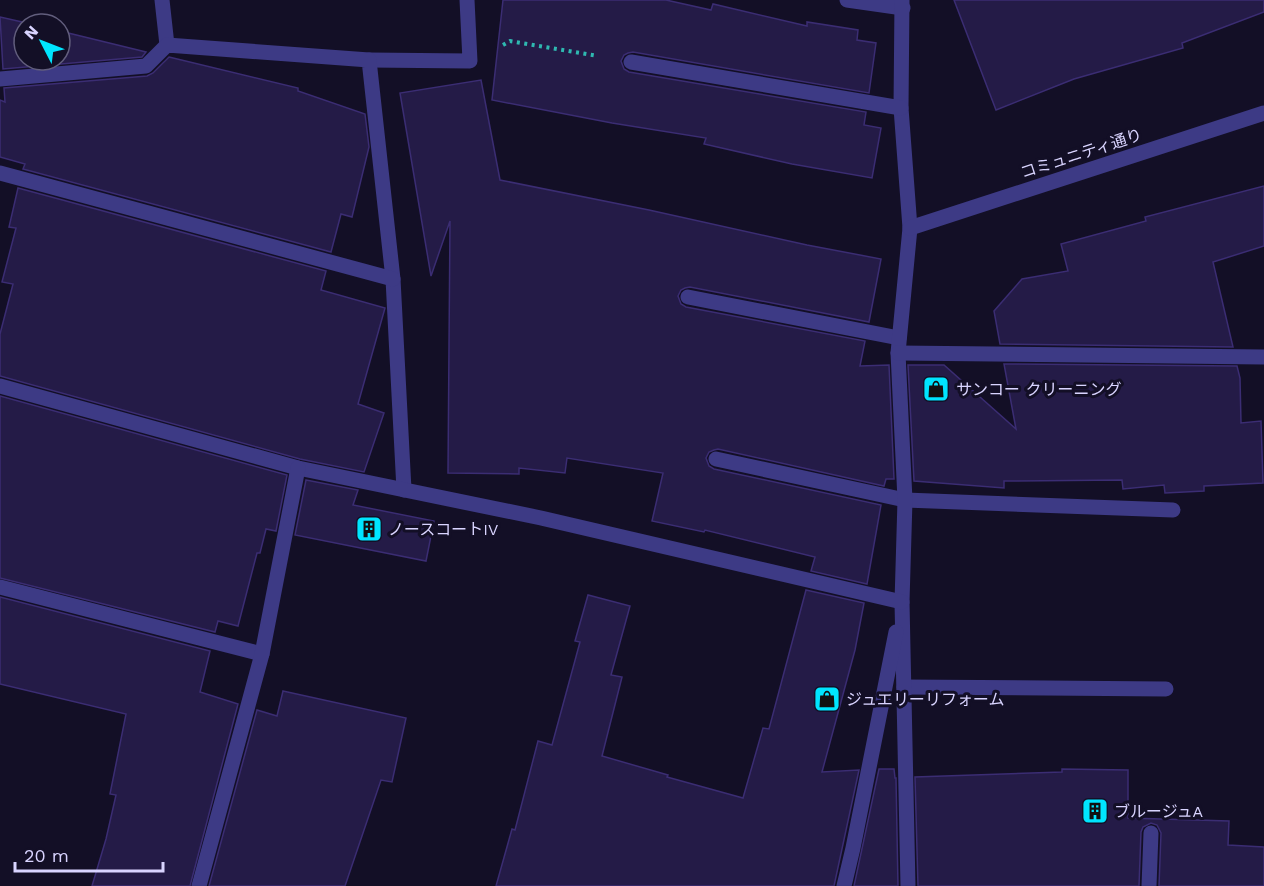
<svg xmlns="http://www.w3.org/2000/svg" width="1264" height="886" font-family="'Work Sans','Noto Sans JP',sans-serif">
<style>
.building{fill:#241b47;stroke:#3b2d73;stroke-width:1.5}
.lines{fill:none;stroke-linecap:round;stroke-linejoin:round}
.path{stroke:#2fb8b0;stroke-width:4;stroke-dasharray:3 4.5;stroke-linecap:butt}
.service{stroke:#3d3a85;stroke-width:15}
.minor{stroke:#3d3a85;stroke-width:15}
.tertiary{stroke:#3d3a85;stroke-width:15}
.labels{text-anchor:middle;stroke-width:6;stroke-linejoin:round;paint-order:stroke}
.street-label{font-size:16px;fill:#d9d4ff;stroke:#130f26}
.poi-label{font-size:16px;fill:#d9d4ff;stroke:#130f26;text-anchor:start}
</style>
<rect width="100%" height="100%" fill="#130f26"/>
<g class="building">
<path d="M503,0H666L711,10L713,4L807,26V22L858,30L857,40L876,43L869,93L633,52L628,53L624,55L621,61L624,69L629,72L866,112L864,125L881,128L872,178L792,164L704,144L706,138L612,123L492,100Z"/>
<path d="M954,0H1264V12L1182,43L1183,48L1074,79L996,110Z"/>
<path d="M0,17L31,24H24V60H60V31L146,52L142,57L3,69Z"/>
<path d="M169,57L298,88V91L365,114L369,147L352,217L341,214L331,252L23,169L25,164L0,157V100L5,102L4,88L147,76L153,73Z"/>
<path d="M481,80L500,180L649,210L807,245L881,259L869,322L690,287L685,288L681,290L678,296L681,304L686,307L865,341L860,366L889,365L894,479H886L884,486L718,449L714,450L709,452L706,458L709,466L714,469L881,505L867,584L811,571L815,557L705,530L704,532L652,521L663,473L567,458L565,473L519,468V474L448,473L450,221L431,276L400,93Z"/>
<path d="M1264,186V246L1213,262L1233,347L1000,344L994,311L1022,279L1068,271L1061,244L1146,221L1145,217Z"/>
<path d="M18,188L326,271L321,290L385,308L358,404L384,413L364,472L300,459L0,376V334L13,284L2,282L16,228L9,227Z"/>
<path d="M1004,364L1237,366L1240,378L1241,423L1261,421L1263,483L1204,486V491L1165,493L1164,485L1123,489L1122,480L1004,481V488L914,481L908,365H944L1016,429Z"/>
<path d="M0,396L287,475L276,531L266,529L260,553H257L238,626L218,621L215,632L0,578Z"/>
<path d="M306,480L358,490L353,505L434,521L426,561L295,535Z"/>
<path d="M806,590L864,603L855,650L822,772L859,770L834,886H496L512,829L515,830L538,741L552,745L580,642L575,641L588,595L630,606L611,675L622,677L602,756L668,775L667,777L743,798L763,728L769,729Z"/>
<path d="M0,597L210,651L200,692L238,704L190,886H92L106,839L116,795L110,794L126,714L0,684Z"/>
<path d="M283,691L406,718L392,782L381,780L345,886H209L257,710L277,716Z"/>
<path d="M879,769H894L895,778H896L898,886H854Z"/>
<path d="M1062,769L1128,770V818L1229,821L1228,845L1264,847V886H1159L1161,833L1157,825L1151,823L1143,827L1141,832L1139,886H918L915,777L1062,772Z"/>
</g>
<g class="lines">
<path class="path" d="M503,45L510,41L598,56"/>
<g class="service">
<path d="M847,0L903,8"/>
<path d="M369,60L470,61L467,0"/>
<path d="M688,297L899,338"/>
<path d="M716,459L905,500L1173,510"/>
<path d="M904,687L1166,689"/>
<path d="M1149,886L1151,833"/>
</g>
<g class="minor">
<path d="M162,0L167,45"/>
<path d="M902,0L901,108L910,228L898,353L905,500L902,602L908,886"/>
<path d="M631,62L901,108"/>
<path d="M0,79L146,66L167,45L369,60L393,279L404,490"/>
<path d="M0,173L393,279"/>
<path d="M898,353L1264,357"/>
<path d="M0,386L298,468L541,518L902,602"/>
<path d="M0,587L262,654"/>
<path d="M199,886L262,654L298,468"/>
<path d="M844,886L853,848L896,632"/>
</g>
<path class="tertiary" d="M910,228L1264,113"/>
</g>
<defs>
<symbol id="shop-square" viewBox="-11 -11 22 22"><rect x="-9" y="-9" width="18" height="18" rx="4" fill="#00e5ff" stroke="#130f26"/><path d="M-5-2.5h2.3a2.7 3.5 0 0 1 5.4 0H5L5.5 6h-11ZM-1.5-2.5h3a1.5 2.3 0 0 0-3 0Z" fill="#111"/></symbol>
<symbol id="building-square" viewBox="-11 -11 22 22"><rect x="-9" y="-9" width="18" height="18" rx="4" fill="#00e5ff" stroke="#130f26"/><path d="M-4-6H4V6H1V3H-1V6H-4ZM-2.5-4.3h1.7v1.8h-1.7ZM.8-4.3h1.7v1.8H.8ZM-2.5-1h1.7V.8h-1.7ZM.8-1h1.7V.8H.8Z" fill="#111"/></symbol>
</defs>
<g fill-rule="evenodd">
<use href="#shop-square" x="921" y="374" width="30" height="30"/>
<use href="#building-square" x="354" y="514" width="30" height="30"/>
<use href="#shop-square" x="812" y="684" width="30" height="30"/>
<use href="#building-square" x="1080" y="796" width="30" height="30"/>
</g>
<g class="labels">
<g class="street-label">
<text transform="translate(1081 153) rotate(-18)" y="6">コミュニティ通り</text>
</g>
<g class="poi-label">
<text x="956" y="395">サンコー クリーニング</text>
<text x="388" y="535">ノースコートIV</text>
<text x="846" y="705">ジュエリーリフォーム</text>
<text x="1114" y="817">ブルージュA</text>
</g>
</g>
<g transform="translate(42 42) rotate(312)"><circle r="28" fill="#130f26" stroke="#625e7d" stroke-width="1.5"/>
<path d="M0-4.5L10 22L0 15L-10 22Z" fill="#00e5ff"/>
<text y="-9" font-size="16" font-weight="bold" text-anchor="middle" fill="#d9d4ff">N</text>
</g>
<path d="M15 862v9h148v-9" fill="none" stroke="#d9d4ff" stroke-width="3"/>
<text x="24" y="862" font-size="18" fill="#d9d4ff" stroke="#130f26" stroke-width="4.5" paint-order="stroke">20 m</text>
</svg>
